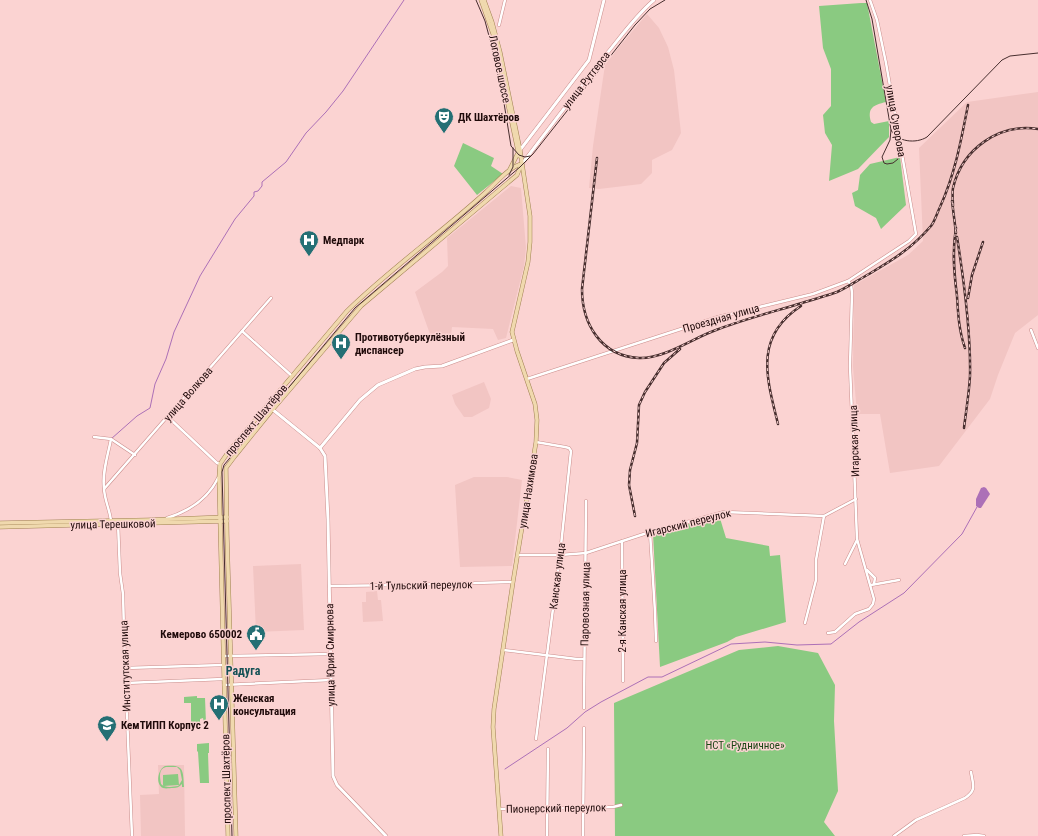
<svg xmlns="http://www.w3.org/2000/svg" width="1038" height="836" font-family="'Roboto Condensed',sans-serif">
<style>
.built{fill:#f2c5c3}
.green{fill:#8aca81;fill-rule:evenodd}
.water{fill:#ac70b7}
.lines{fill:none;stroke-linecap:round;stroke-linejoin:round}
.stream{stroke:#ac70b7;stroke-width:1}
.street-casing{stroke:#cb8e8c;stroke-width:3.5}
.secondary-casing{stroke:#cb8e8c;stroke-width:4}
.primary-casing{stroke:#a08052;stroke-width:4.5}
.street{stroke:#fff;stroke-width:2.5}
.secondary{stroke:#fff;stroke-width:3}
.primary{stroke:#f0d9ae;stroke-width:3.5}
.tram{stroke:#472e2e;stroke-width:1}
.rail-casing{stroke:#472e2e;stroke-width:2.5}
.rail{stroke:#fbd3d2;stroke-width:1;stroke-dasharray:3;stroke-linecap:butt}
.labels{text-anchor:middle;stroke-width:3;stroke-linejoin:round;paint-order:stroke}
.street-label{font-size:11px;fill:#1f0a0a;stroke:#fbd3d2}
.poi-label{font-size:11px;font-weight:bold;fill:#1f0a0a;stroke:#fbd3d2;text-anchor:start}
.park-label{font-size:11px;fill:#1c4716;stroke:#fbd3d2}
.neighbourhood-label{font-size:12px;font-weight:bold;fill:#145155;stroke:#fbd3d2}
</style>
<rect width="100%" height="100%" fill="#fbd3d2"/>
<g class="built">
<path d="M647,14L659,28L668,47L674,70L681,133L672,150L652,160V173L641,184L599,189L589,188L593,146L605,65L619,47Z"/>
<path d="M1038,92V315L1015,333L998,375L990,399L939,466L890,473L880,414H857L853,367L854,285L908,255L923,241L919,148L967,102Z"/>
<path d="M511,186L521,188L526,248L524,266L506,338L498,340L493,329L452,327L451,335L431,337L415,292L442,272L448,266L447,238Z"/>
<path d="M484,382L491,399L489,408L472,417H464L455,404L452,395Z"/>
<path d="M474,477H507L522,480L512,566L460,567L455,485Z"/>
<path d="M301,564L304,630L256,632L253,566Z"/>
<path d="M377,591L378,600H381L383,621L363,622L362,602H366V592Z"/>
<path d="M158,765H184L185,836H141L140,795L159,794Z"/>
</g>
<g class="green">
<path d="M861,3H867L886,102C873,105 867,108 871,122L874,124L889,121V137L858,169L829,181L832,145L825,133L823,115L831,106V69L823,48L819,6Z"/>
<path d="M463,143L494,158L491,166L503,174L477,195L454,166Z"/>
<path d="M900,157L906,205L881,229L876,218L855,206L852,193L858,190L860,175L870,164Z"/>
<path d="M719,515L726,538L769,546L770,556L780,555L786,622L736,637L727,642L660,667L653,534Z"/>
<path d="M778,646L818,653L835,685L834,721L838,791L824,822L835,836H615L614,703L739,650Z"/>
<path d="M197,696V698H205L206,723H204L203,718L200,719V722H191V703H184V697Z"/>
<path d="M209,743V753H208L209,783H200L198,752L197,751V744Z"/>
<path d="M165,766C184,764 183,770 184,787H182V784C179,787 177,788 173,788C170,788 166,789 163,788C155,784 158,769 165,766ZM166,767H177L180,770L182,780L179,785L178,774L163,775V786L179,785L178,786C172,787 165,788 161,784C160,777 158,769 166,767Z"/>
</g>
<path class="water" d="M984,487L986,488L990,494L981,508H979L976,506V499L981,488Z"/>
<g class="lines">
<g class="stream">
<path d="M111,439L137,416L150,408L155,384L166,359L174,332L200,276L235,219L254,196V192L258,191L262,186V182L286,162L306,133L326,112L343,91L404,0"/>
<path d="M505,769L567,728L585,712L601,702L648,677H662L731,644L765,642L797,645L831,644L859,622L904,593L962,534L977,507"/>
</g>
<defs>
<g id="street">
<path d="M499,25L505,0"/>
<path d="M1031,330L1038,348"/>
<path d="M242,331L292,376"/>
<path d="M527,379L718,317L813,294L848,281L909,241L916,234L886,63L877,20L870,0"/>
<path d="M168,417L217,463L220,464"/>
<path d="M94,437L111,439C108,455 102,472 104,488C104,499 110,510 111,521"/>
<path d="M111,439L135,455"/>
<path d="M104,489L271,298"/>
<path d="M167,518C189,511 208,499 218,478"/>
<path d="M118,523L120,573L123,594L125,668L132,836"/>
<path d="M650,532L655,612L656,641"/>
<path d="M622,541L623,681"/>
<path d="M518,555H560L586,553L650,532L724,512L824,516L856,499"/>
<path d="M845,564L857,540"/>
<path d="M867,570L875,578L874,584"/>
<path d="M871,585L899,580"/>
<path d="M329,586L404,585L513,582"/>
<path d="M805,623L816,580V560L824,516"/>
<path d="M828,633L835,632L855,614L869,609L873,604L874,599L857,539L850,366L852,293L851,285L848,281"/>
<path d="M503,650L577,659H584"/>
<path d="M223,656L331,654"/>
<path d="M125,668L223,665"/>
<path d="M126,683L223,679"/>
<path d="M224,685L331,680"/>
<path d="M584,708L586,501"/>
<path d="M536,739L560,555L571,451L569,448L565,447L536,442"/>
<path d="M499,809L582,808L613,807L621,805"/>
<path d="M547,836L548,749"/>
<path d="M583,836L584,728"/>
<path d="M894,836L916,820L965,798C977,790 973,785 971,772"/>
<path d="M964,836L977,835L984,836"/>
</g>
<g id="secondary">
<path d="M520,150L589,60L604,0"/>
<path d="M522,164C549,128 576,93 604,57C620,38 635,16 654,0"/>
<path d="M267,405L320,448L325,456L328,519L333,776L337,785L386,836"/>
<path d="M320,448L360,400L378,385L415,369L425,367L442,366L513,340"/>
</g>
<g id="primary">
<path d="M481,0L493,34L519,156"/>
<path d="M484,0L492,22L500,52L520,150L530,216V242L528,262L512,332L517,351L535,404L537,420L536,442L513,582L494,709L493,727L501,836"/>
<path d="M510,169L518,153"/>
<path d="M0,523L148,520L227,517"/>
<path d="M0,527L227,521"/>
<path d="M228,836L219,478L220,464L229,451L347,311C391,268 441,233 486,192C495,184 510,166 522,164"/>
<path d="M236,836L227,535L226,468L235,456L273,409L361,306L517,175L521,165"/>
</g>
</defs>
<use href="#street" class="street-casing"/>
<use href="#secondary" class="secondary-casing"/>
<use href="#primary" class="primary-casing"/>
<use href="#street" class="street"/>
<use href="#secondary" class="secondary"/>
<use href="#primary" class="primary"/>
<g class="tram">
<path d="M476,0L485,21L489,36L503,97L511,146L519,155L525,157L530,156"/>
<path d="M866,0L872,19L891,130C897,142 916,144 927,137L1002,60L1010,56L1038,53"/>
<path d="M891,130L890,140L882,157L884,163L887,164L893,163L898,159V156L894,131"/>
<path d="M509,175L513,167V148"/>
<path d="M232,836L222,472L224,465L355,308L520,167L533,154L635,25L650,9L665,0"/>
</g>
<defs>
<g id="rail">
<path d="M597,158L582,289C582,324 601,356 639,358C664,359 693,338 716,330C744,319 773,312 802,303C814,299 826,296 837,292C848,287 858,280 869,274C894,259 911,249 931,226C935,221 937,213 940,207C955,174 961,141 968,105"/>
<path d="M952,201L956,233"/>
<path d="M953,206C953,200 952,193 953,188C962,149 999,123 1038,129"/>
<path d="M956,228C952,251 954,273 957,296C958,314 959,331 965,348"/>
<path d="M957,237C964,281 971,332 970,376C969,394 966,411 964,428"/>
<path d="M968,298L972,275L983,242"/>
<path d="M778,424C767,379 753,337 801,306"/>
<path d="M635,516L629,485L630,470L637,443L639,405L645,392L664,363L680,349"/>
</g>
</defs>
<use href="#rail" class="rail-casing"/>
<use href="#rail" class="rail"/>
</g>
<defs>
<symbol id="theatre-pin" viewBox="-11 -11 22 30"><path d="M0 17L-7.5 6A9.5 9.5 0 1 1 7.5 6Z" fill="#246f74" stroke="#fbd3d2"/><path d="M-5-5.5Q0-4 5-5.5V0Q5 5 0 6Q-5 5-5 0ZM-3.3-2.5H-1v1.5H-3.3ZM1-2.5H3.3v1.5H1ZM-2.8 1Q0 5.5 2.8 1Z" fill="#fff"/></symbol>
<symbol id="hospital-pin" viewBox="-11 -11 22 30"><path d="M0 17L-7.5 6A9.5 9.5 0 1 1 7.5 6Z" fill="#246f74" stroke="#fbd3d2"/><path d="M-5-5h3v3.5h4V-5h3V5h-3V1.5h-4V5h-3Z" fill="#fff"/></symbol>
<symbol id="civic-pin" viewBox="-11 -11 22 30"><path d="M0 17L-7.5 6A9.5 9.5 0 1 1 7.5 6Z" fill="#246f74" stroke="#fbd3d2"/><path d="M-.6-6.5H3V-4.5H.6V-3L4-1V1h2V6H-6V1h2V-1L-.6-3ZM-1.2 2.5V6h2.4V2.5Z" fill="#fff"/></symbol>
<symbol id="university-pin" viewBox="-11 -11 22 30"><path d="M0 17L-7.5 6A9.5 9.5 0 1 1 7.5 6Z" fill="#246f74" stroke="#fbd3d2"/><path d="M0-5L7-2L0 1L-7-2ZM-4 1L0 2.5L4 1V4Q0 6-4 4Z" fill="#fff"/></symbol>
</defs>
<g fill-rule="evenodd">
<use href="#theatre-pin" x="433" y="106" width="22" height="30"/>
<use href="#hospital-pin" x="298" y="229" width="22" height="30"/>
<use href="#hospital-pin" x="330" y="332" width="22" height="30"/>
<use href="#civic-pin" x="245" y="623" width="22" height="30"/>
<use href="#hospital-pin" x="208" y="693" width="22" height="30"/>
<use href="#university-pin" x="96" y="714" width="22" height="30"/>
</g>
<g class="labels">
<g class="street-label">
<text transform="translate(500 69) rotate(78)" y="4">Логовое шоссе</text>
<text transform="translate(586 80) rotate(-52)" y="4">улица Рутгерса</text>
<text transform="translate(896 121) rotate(80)" y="4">улица Суворова</text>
<text transform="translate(721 318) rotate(-16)" y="4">Проездная улица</text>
<text transform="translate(188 394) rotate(-49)" y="4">улица Волкова</text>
<text transform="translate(256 420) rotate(-50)" y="4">проспект Шахтёров</text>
<text transform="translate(854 441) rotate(-92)" y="4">Игарская улица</text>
<text transform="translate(528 491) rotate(-81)" y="4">улица Нахимова</text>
<text transform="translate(688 523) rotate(-14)" y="4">Игарский переулок</text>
<text transform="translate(113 524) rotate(-1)" y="4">улица Терешковой</text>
<text transform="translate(557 576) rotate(-83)" y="4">Канская улица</text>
<text transform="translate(421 585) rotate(-1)" y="4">1-й Тульский переулок</text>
<text transform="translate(585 604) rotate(-89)" y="4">Паровозная улица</text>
<text transform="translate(622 611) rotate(-90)" y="4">2-я Канская улица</text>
<text transform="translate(330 655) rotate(-91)" y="4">улица Юрия Смирнова</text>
<text transform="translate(125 666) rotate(-92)" y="4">Институтская улица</text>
<text transform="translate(226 779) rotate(-91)" y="4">проспект Шахтёров</text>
<text transform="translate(556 808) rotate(-1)" y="4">Пионерский переулок</text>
</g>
<g class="poi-label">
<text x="458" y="121">ДК Шахтёров</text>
<text x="323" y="244">Медпарк</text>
<text x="355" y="341">Противотуберкулёзный<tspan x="355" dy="13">диспансер</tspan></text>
<text x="242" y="638" text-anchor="end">Кемерово 650002</text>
<text x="233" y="702">Женская<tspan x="233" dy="13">консультация</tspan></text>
<text x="121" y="729">КемТИПП Корпус 2</text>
</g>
<g class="park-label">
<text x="745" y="749">НСТ «Рудничное»</text>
</g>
<g class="neighbourhood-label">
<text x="243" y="675">Радуга</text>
</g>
</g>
</svg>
